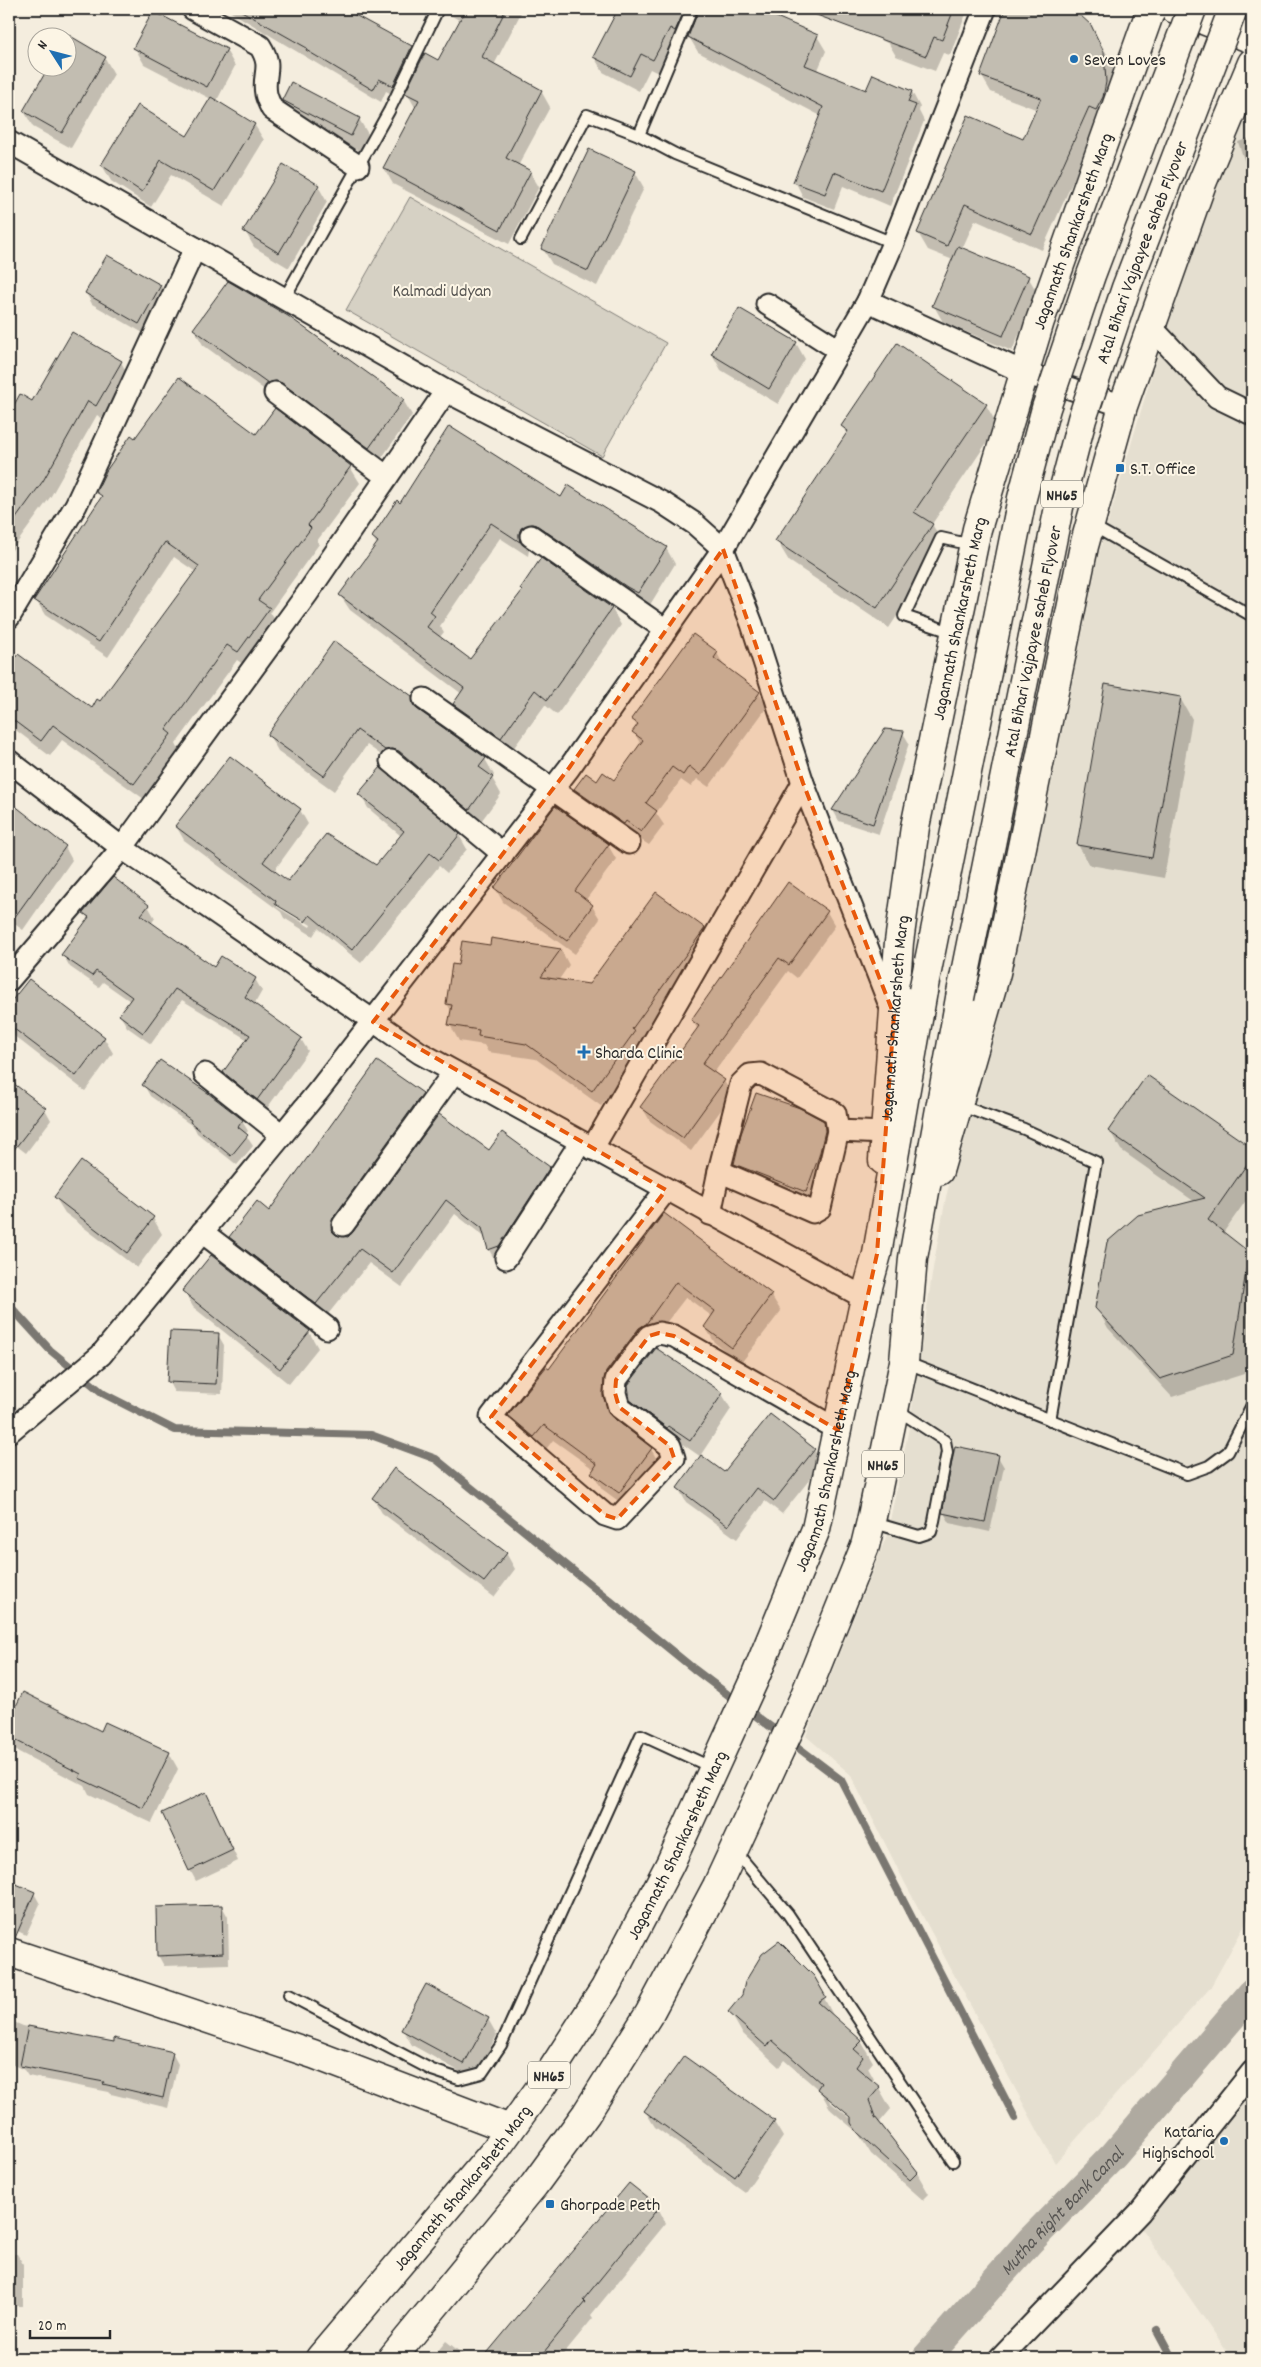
<svg xmlns="http://www.w3.org/2000/svg" width="1261" height="2367" font-family="Dekko,sans-serif">
<style>
.built{fill:#e5dfd0}
.green{fill:#d6d1c4;stroke:#807e78}
.shadow{fill:#0003;fill-rule:evenodd}
.lines{fill:none;stroke-linecap:round;stroke-linejoin:round}
.stream{stroke:#7a7771;stroke-width:8}
.canal{stroke:#afaaa0;stroke-width:29}
.building{fill:#c2bdb1;stroke:#2b2b2b}
.lane-casing{stroke:#2b2b2b;stroke-width:14}
.street-casing{stroke:#2b2b2b;stroke-width:25}
.secondary-casing{stroke:#2b2b2b;stroke-width:31}
.primary-casing{stroke:#2b2b2b;stroke-width:31}
.highway-casing{stroke:#2b2b2b;stroke-width:31}
.lane{stroke:#fcf5e5;stroke-width:10}
.street{stroke:#fcf5e5;stroke-width:21}
.secondary{stroke:#fcf5e5;stroke-width:28}
.primary{stroke:#fcf5e5;stroke-width:28}
.highway{stroke:#fcf5e5;stroke-width:28}
.highway-bridge-casing{stroke:#2b2b2b;stroke-width:31;stroke-linecap:butt}
.highway-bridge{stroke:#fcf5e5;stroke-width:28}
.marked{fill:#e8590c;fill-opacity:0.2;stroke:#e8590c;stroke-width:4;stroke-dasharray:10 6;stroke-linejoin:round}
.poi-dot{fill:#1f6fb2;stroke:#fcf5e5;stroke-width:2}
.labels{text-anchor:middle;stroke-width:4;stroke-linejoin:round;paint-order:stroke}
.shield{fill:#fcf5e5;stroke:#6a6863;stroke-width:1}
.shield-label{font-size:16px;font-weight:bold;fill:#2b2b2b}
.poi-label{font-size:18px;fill:#2b2b2b;stroke:#fcf5e5;text-anchor:start}
.street-label{font-size:18px;fill:#2b2b2b;stroke:#fcf5e5}
.park-label{font-size:18px;fill:#565451;stroke:#fcf5e5}
.water-label{font-size:19px;font-style:italic;fill:#595754;stroke:#fcf5e5}
</style>
<rect width="100%" height="100%" fill="#f4edde"/>
<filter id="ink" filterUnits="userSpaceOnUse"><feTurbulence type="fractalNoise" baseFrequency=".02" numOctaves="2"/><feDisplacementMap in="SourceGraphic" scale="10" xChannelSelector="R" yChannelSelector="G"/><feConvolveMatrix kernelMatrix="1 2 1 2 8 2 1 2 1" color-interpolation-filters="sRGB"/></filter>
<g filter="url(#ink)">
<g class="built">
<path d="M1252,99V1912L1210,1988L1055,2163L906,1885L850,1774L806,1736L887,1535L909,1428L933,1268L946,1197L1048,799L1099,553L1182,272Z"/>
<path d="M1252,2058V2358H1232L1138,2224Z"/>
</g>
<path class="green" d="M410,197L666,343L602,456L346,310Z"/>
<g class="shadow">
<path d="M226,9H341L412,47L419,60L401,99L386,91L381,102Z"/>
<path d="M439,9H523L494,65L541,91L550,107L518,166L530,172L539,187L509,244L393,184L384,168L416,109L407,93L439,62L461,21Z"/>
<path d="M619,9H691L696,18H716L721,9H755L817,36L826,51L817,72L867,91L912,92L920,107L919,111L924,121L890,206L843,186L834,209L803,197L795,181L821,116L698,52L689,37L684,46L679,43L662,75L650,69L639,91L603,72L594,57Z"/>
<path d="M837,9H968L950,55L943,53L935,71L896,56L889,44L844,20Z"/>
<path d="M1006,9H1069L1079,15L1098,39L1108,56L1114,70L1115,100L1099,123L1042,250L975,220L962,249L1028,277L1037,292L1012,351L943,322L934,306L953,260L928,250L918,233L1024,140L1038,110L991,92L981,75Z"/>
<path d="M67,36L105,58L114,74L71,148L33,127L24,111L49,68H68Z"/>
<path d="M135,48L226,50L235,66L216,102L254,124L264,140L224,206L171,175L151,207L111,181L102,165L187,137L211,99L144,64Z"/>
<path d="M283,100L359,119L368,134L360,151L292,116Z"/>
<path d="M1252,137V183L1238,142Z"/>
<path d="M635,172L644,188L597,286L552,264L543,249Z"/>
<path d="M318,186L327,202L289,268L254,247L245,231Z"/>
<path d="M107,256L161,286L167,297L145,334L92,304L86,293Z"/>
<path d="M9,302L14,311L9,319Z"/>
<path d="M194,329L403,400L412,415L378,463L277,399L203,345Z"/>
<path d="M796,343L805,359L778,404L721,370L712,354Z"/>
<path d="M121,362L129,377L104,420L97,415L51,496L9,554V417L21,396L33,403Z"/>
<path d="M986,405L998,426L932,524L944,545L889,628L789,561L777,541L847,434L842,426Z"/>
<path d="M275,410L350,467L360,483L317,541L319,544L270,612L278,625L247,667L237,660L176,744L179,750L144,799L62,740L50,756L9,725V668L18,656L92,709L101,703L196,572L174,557L108,657L45,615L36,600L121,470L135,439L257,435Z"/>
<path d="M561,499L666,548L675,564L648,608L530,544L528,556L500,538L440,626L444,632L439,638L470,660L523,592L541,560L612,609L621,625L557,715L545,705L510,753L464,720L454,704L462,694L350,610L340,595L377,545L373,537L401,505Z"/>
<path d="M9,574L14,583L9,591Z"/>
<path d="M693,636L717,653L725,668L759,693L767,707L709,787L697,779L691,787L681,780L656,813L664,825L649,845L583,803L575,789L597,783L614,782L641,745L634,732L637,727L633,719Z"/>
<path d="M411,697L421,713L485,759L494,775L492,778L501,794L479,824L367,745L334,791L278,751L269,735Z"/>
<path d="M1180,698L1192,719L1164,878L1090,865L1078,845Z"/>
<path d="M903,733L909,743L879,834L839,821L833,810Z"/>
<path d="M360,794L459,835L467,849L447,873L439,866L361,963L318,928L313,936L284,918L281,912L184,840L176,826L300,810L308,824L274,871L288,882L376,867L401,836L368,808ZM277,904L311,925L310,927L277,907Z"/>
<path d="M9,802L65,847L72,860L23,930L9,920Z"/>
<path d="M608,845L616,859L585,901L592,906L600,919L575,954L503,902L495,888Z"/>
<path d="M148,906L155,918L151,924L215,969L255,979L262,991L254,1005L301,1039L308,1051L265,1111L232,1084L225,1072L248,1040L182,1000L151,1044L127,1027L120,1015L130,1001L103,982L99,987L70,967L63,955L88,919L85,913Z"/>
<path d="M827,912L835,926L797,978L788,971L713,1074L724,1081L732,1095L691,1151L650,1121L642,1107L698,1030L692,1020Z"/>
<path d="M704,929L713,944L601,1106L536,1059L488,1052L484,1045L459,1041L450,1025L452,1012L447,1004L459,966L491,947L492,940L561,950L569,965L558,981L589,985Z"/>
<path d="M29,980L104,1038L113,1053L85,1091L9,1032V1006Z"/>
<path d="M1148,1076L1252,1149V1192L1223,1233L1248,1253L1252,1259V1320L1244,1374L1172,1397L1108,1328L1097,1308L1195,1202L1121,1150L1110,1131Z"/>
<path d="M9,1081L45,1109L51,1120L26,1153L9,1140Z"/>
<path d="M144,1085L242,1121L248,1131L245,1134L253,1146L237,1165L197,1133L194,1127L150,1096Z"/>
<path d="M422,1094L430,1109L341,1233L340,1237L348,1238L489,1151L549,1168L558,1183L507,1261L498,1265L489,1250L486,1238L455,1214L402,1287L369,1263L325,1318L240,1252L231,1237L269,1212Z"/>
<path d="M823,1122L832,1138L815,1207L744,1180L735,1164Z"/>
<path d="M81,1163L153,1218L162,1234L137,1268L65,1213L55,1197Z"/>
<path d="M664,1215L771,1295L781,1311L741,1363L715,1343L705,1327L713,1317L686,1297L615,1389L611,1413L614,1421L651,1449L660,1465L628,1508L602,1489L593,1473L595,1470L553,1440L544,1452L519,1431L510,1415L549,1371Z"/>
<path d="M184,1291L309,1332L318,1348L289,1384L193,1307Z"/>
<path d="M218,1335L224,1345L222,1394L174,1392L168,1381Z"/>
<path d="M722,1394L731,1409L700,1456L724,1474L770,1416L814,1450L822,1464L782,1514L765,1501L737,1539L686,1502L678,1488L701,1457L641,1415L631,1399Z"/>
<path d="M998,1457L1004,1467L990,1532L950,1523L944,1513Z"/>
<path d="M1252,1494V1535L1250,1531L1245,1495Z"/>
<path d="M373,1498L506,1553L515,1569L494,1597L382,1513Z"/>
<path d="M9,1703L169,1753L178,1769L152,1823L89,1794L85,1786L9,1747Z"/>
<path d="M212,1804L238,1861L196,1881L190,1870Z"/>
<path d="M9,1882L34,1893L40,1904L26,1935L9,1927Z"/>
<path d="M222,1906L228,1917L229,1964L164,1966L158,1955Z"/>
<path d="M813,1977L835,2019L861,2041L873,2062L868,2068L874,2079L872,2082L879,2088L891,2109L880,2122L917,2173L929,2194L923,2200L871,2154L858,2133L831,2110L820,2091L784,2060L779,2067L742,2033L730,2012ZM827,2096L856,2120L855,2122L830,2102Z"/>
<path d="M488,2019L497,2035L473,2079L412,2045L403,2030Z"/>
<path d="M9,2020L23,2026L172,2053L178,2064L168,2108L111,2094L109,2092L28,2076L24,2070L9,2063Z"/>
<path d="M645,2111L774,2122L783,2137L745,2192L655,2127Z"/>
<path d="M629,2185L658,2208L666,2223L591,2315L593,2318L560,2358H485Z"/>
<path d="M9,2254H17L23,2264V2306H9Z"/>
<path d="M446,2341L468,2358H432Z"/>
</g>
<g class="lines">
<g class="stream">
<path d="M9,1305L50,1350L104,1394L175,1430L371,1435L436,1459L694,1669L841,1780L1015,2118"/>
<path d="M1157,2330L1172,2358"/>
</g>
<path class="canal" id="s1" d="M926,2358L1030,2241L1114,2155L1252,1993"/>
</g>
<g class="building">
<path d="M238,9H344L412,46L393,86L379,79L373,90L306,50L307,48Z"/>
<path d="M466,9H506L482,57L542,90L506,158L531,171L500,230L383,168L419,100L405,93L425,53L438,60Z"/>
<path d="M618,9H685L675,31L670,28L653,60L641,54L630,76L593,57Z"/>
<path d="M699,9H758L818,35L805,65L866,90L873,74L912,91L908,102L916,105L881,191L834,172L825,194L793,182L823,107L688,37Z"/>
<path d="M806,9H954L942,40L934,37L926,56L806,11Z"/>
<path d="M1005,9H1071L1080,15L1091,25L1104,52L1106,82L1103,97L1096,110L1089,107L1032,234L965,204L947,246L917,233L968,115L1023,139L1041,98L980,76Z"/>
<path d="M153,11L227,49L207,87L133,48Z"/>
<path d="M67,34L106,57L62,133L23,111L48,68H68V38H65Z"/>
<path d="M291,82L360,118L351,136L282,100Z"/>
<path d="M211,97L255,124L214,191L161,160L142,192L101,165L138,105L187,136Z"/>
<path d="M589,149L636,171L588,271L541,249Z"/>
<path d="M283,164L319,185L279,253L243,231Z"/>
<path d="M958,246L1029,276L1003,336L932,306Z"/>
<path d="M107,255L161,285L139,324L85,293Z"/>
<path d="M228,281L288,316L404,399L369,448L282,383L276,381L268,383L193,329Z"/>
<path d="M739,308L797,342L769,389L711,354Z"/>
<path d="M72,332L122,361L96,406L88,401L43,481L9,528V414L20,394L32,401Z"/>
<path d="M897,343L987,404L914,512L933,524L877,608L775,541L848,431L841,426Z"/>
<path d="M179,377L256,434L275,408L351,466L308,525L311,528L258,600L270,608L238,652L227,645L166,730L171,734L134,784L53,725L41,741L9,717V666L18,654L92,708L97,699L100,701L199,566L165,542L99,642L34,600L102,496L96,492L106,471L131,435L135,438Z"/>
<path d="M449,426L561,497L568,485L667,547L638,593L627,587L538,526L532,524L521,528L519,534L520,542L491,523L430,612L435,616L427,627L470,659L522,591L520,589L541,558L612,608L547,700L535,690L501,738L453,704L464,688L339,595L378,542L372,537L397,500L400,503Z"/>
<path d="M693,634L718,652L714,658L760,692L700,775L689,766L683,775L672,767L646,803L657,811L641,832L626,821L624,824L574,789L586,773L597,781L603,772L614,780L643,740L632,732L638,724L631,719Z"/>
<path d="M334,641L412,696L413,704L417,709L486,758L479,767L493,777L469,810L399,751L393,749L385,750L357,730L324,776L267,735Z"/>
<path d="M1105,684L1181,697L1152,858L1077,845Z"/>
<path d="M885,729L904,731L873,824L832,810Z"/>
<path d="M230,756L301,809L263,862L288,881L326,834L376,865L404,831L358,794L381,767L460,834L439,860L430,853L352,950L310,915L305,922L275,904L276,901L175,826Z"/>
<path d="M9,801L66,846L9,925Z"/>
<path d="M555,806L609,844L575,891L593,905L567,941L494,888Z"/>
<path d="M113,877L149,905L141,915L214,967L221,956L256,978L245,997L302,1038L257,1100L223,1072L250,1035L175,989L143,1033L119,1015L132,997L96,971L92,976L61,955L89,917L83,913Z"/>
<path d="M788,882L828,911L789,965L779,958L702,1064L725,1080L683,1138L640,1107L699,1026L691,1020Z"/>
<path d="M656,892L705,928L632,1029L635,1031L592,1091L526,1044L478,1036L479,1030L448,1025L452,1005L446,1004L452,964L458,965L462,941L490,945L491,938L561,949L541,977L589,984Z"/>
<path d="M29,979L105,1037L76,1076L9,1025V1004Z"/>
<path d="M160,1060L208,1093L243,1120L238,1127L248,1135L231,1156L190,1122L191,1120L142,1085Z"/>
<path d="M377,1061L423,1093L333,1218L331,1230L336,1235L348,1237L353,1232L439,1114L489,1150L502,1132L550,1167L499,1246L488,1250L482,1228L446,1200L393,1273L360,1249L316,1304L229,1237L257,1201L269,1211Z"/>
<path d="M1147,1075L1252,1148V1157L1208,1220L1249,1252L1233,1355L1160,1379L1095,1308L1107,1242L1138,1215L1205,1198L1108,1131Z"/>
<path d="M9,1080L46,1108L9,1156Z"/>
<path d="M756,1093L800,1108L824,1121L825,1131L819,1156L806,1192L734,1164L741,1134Z"/>
<path d="M81,1161L154,1217L127,1253L54,1197Z"/>
<path d="M664,1213L772,1294L732,1348L704,1327L715,1311L676,1282L646,1324L639,1328L606,1372L604,1379L603,1396L611,1416L652,1448L619,1493L591,1473L597,1464L544,1425L534,1437L508,1415L546,1367L549,1369Z"/>
<path d="M211,1255L310,1331L280,1369L182,1291Z"/>
<path d="M170,1331L219,1333L216,1384L167,1382Z"/>
<path d="M656,1348L723,1393L690,1441L668,1426L667,1428L630,1400L628,1385Z"/>
<path d="M770,1414L815,1449L774,1501L757,1488L728,1526L677,1488L701,1455L724,1472Z"/>
<path d="M955,1446L999,1455L985,1522L942,1513Z"/>
<path d="M394,1468L507,1553L484,1582L372,1498Z"/>
<path d="M23,1692L101,1731L105,1722L170,1752L143,1808L79,1778L81,1774L9,1737V1720Z"/>
<path d="M206,1792L233,1850L189,1871L162,1813Z"/>
<path d="M9,1881L35,1892L15,1938L9,1937Z"/>
<path d="M222,1905L223,1953L157,1956L156,1907Z"/>
<path d="M779,1941L814,1976L826,1997L818,2002L862,2041L854,2049L863,2057L856,2067L880,2087L869,2100L875,2117L918,2172L910,2180L858,2133L851,2123V2117L817,2089L821,2083L772,2040L767,2047L728,2012L742,1995L745,1982L762,1954Z"/>
<path d="M426,1984L489,2018L464,2064L401,2030Z"/>
<path d="M28,2026L114,2042V2038L173,2052L163,2098L103,2084L104,2082L20,2066Z"/>
<path d="M684,2056L775,2121L735,2177L644,2111Z"/>
<path d="M629,2183L659,2207L583,2300L585,2302L539,2358H483Z"/>
</g>
<g class="lines">
<defs>
<g id="lane">
<path d="M692,9L639,135L675,154L893,243"/>
<path d="M521,239L587,115L639,135"/>
<path d="M284,299L389,111L438,9"/>
<path d="M1091,525L1252,616"/>
<path d="M954,633L904,616L941,538L972,545"/>
<path d="M959,1105L1024,1129L1096,1162L1050,1420"/>
<path d="M905,1362L1187,1474L1209,1466L1228,1452L1252,1405"/>
<path d="M871,1522L919,1536L931,1532L934,1521L947,1452L945,1441L896,1409"/>
<path d="M736,1852L788,1914L953,2161"/>
<path d="M289,1995L432,2070L459,2079L482,2073L501,2045L641,1735L713,1768"/>
</g>
<g id="street">
<path d="M193,9L260,46C274,68 262,74 266,94C267,99 270,105 272,109L358,166"/>
<path d="M9,142L446,391L663,503L695,524L723,549L752,624L803,783L893,1013"/>
<path d="M868,301L1025,373L1123,406"/>
<path d="M767,304L839,350"/>
<path d="M1151,327L1217,397L1252,414"/>
<path d="M275,393L387,477"/>
<path d="M531,536L666,630"/>
<path d="M9,617L76,505L195,248"/>
<path d="M424,699L629,843"/>
<path d="M9,761L122,848L420,1053L865,1298"/>
<path d="M391,761L503,854"/>
<path d="M9,980L122,848L307,594L446,391"/>
<path d="M205,1074L282,1135"/>
<path d="M592,1149L803,783"/>
<path d="M719,1171L741,1084L750,1075L761,1074L835,1113L838,1131L885,1133"/>
<path d="M666,1190L491,1417L605,1515L617,1519L674,1458L670,1446L619,1407L615,1393L616,1380L649,1336L659,1333L674,1336L838,1430"/>
<path d="M710,1214L719,1171L813,1212L820,1208L838,1131"/>
<path d="M343,1225L454,1072"/>
<path d="M202,1232L327,1328"/>
<path d="M506,1258L581,1142"/>
<path d="M9,1432L101,1355L320,1089L569,768L723,549L868,301L893,243L985,9"/>
<path d="M1000,2358L1140,2212L1252,2072"/>
</g>
<path id="secondary" d="M9,1952L313,2054L510,2129"/>
<g id="primary">
<path d="M1175,9L1252,39"/>
<path id="s2" d="M883,1160L899,942L915,827L977,529L1040,321L1151,9"/>
<path d="M939,1171L996,973L1084,546L1123,406L1202,183L1252,63"/>
</g>
<g id="highway">
<path id="s3" d="M320,2358L493,2153L543,2084L605,1988L670,1864L754,1680L816,1529L865,1298L877,1254L923,991"/>
<path d="M392,2358L534,2185L586,2114L649,2014L717,1886L803,1700L865,1546L871,1521L904,1362L913,1258L960,998"/>
</g>
</defs>
<use href="#lane" class="lane-casing"/>
<use href="#street" class="street-casing"/>
<use href="#secondary" class="secondary-casing"/>
<use href="#primary" class="primary-casing"/>
<use href="#highway" class="highway-casing"/>
<use href="#lane" class="lane"/>
<use href="#street" class="street"/>
<use href="#secondary" class="secondary"/>
<use href="#primary" class="primary"/>
<use href="#highway" class="highway"/>
<defs>
<g id="highway-bridge">
<path d="M923,991L1022,498L1046,408L1091,275L1192,9"/>
<path id="s4" d="M960,998L1059,507L1082,419L1126,288L1233,9"/>
</g>
</defs>
<use href="#highway-bridge" class="highway-bridge-casing"/>
<use href="#highway-bridge" class="highway-bridge"/>
</g>
</g>
<path class="marked" d="M723,549L803,783L894,1015L877,1254L838,1430L674,1336L659,1333L649,1336L616,1380L615,1393L619,1407L670,1446L674,1458L617,1519L605,1515L491,1417L666,1190L373,1022L569,768Z"/>
<g class="poi-dot">
<circle cx="1074" cy="59" r="5"/>
<rect x="1115" y="463" width="10" height="10" rx="2.5"/>
<path d="M581.5 1044.5h5v5h5v5h-5v5h-5v-5h-5v-5h5z"/>
<circle cx="1224" cy="2141" r="5"/>
<rect x="545" y="2199" width="10" height="10" rx="2.5"/>
</g>
<g class="labels">
<g class="shield">
<rect x="1041" y="480.5" width="42" height="27" rx="4"/>
<rect x="862" y="1450.5" width="42" height="27" rx="4"/>
<rect x="528" y="2061.5" width="42" height="27" rx="4"/>
</g>
<g class="shield-label">
<text x="1062" y="500">NH65</text>
<text x="883" y="1470">NH65</text>
<text x="549" y="2081">NH65</text>
</g>
<g class="poi-label">
<text x="1084" y="65">Seven Loves</text>
<text x="1130" y="474">S.T. Office</text>
<text x="595" y="1058">Sharda Clinic</text>
<text x="1214" y="2137" text-anchor="end">Kataria<tspan x="1214" dy="21">Highschool</tspan></text>
<text x="560" y="2210">Ghorpade Peth</text>
</g>
<g class="street-label">
<text dy="6" stroke="none"><textPath href="#s2" startOffset="952">Jagannath Shankarsheth Marg</textPath></text>
<text dy="6" stroke="none"><textPath href="#s4" startOffset="769">Atal Bihari Vajpayee saheb Flyover</textPath></text>
<text dy="6" stroke="none"><textPath href="#s2" startOffset="548">Jagannath Shankarsheth Marg</textPath></text>
<text dy="6" stroke="none"><textPath href="#s4" startOffset="364">Atal Bihari Vajpayee saheb Flyover</textPath></text>
<text dy="6" stroke="none"><textPath href="#s2" startOffset="142">Jagannath Shankarsheth Marg</textPath></text>
<text dy="6" stroke="none"><textPath href="#s3" startOffset="1032">Jagannath Shankarsheth Marg</textPath></text>
<text dy="6" stroke="none"><textPath href="#s3" startOffset="628">Jagannath Shankarsheth Marg</textPath></text>
<text dy="6" stroke="none"><textPath href="#s3" startOffset="222">Jagannath Shankarsheth Marg</textPath></text>
</g>
<g class="park-label">
<text x="442" y="296">Kalmadi Udyan</text>
</g>
<g class="water-label">
<text dy="7" stroke="none"><textPath href="#s1" startOffset="200">Mutha Right Bank Canal</textPath></text>
</g>
</g>
<rect width="1261" height="2367" fill="none" stroke="#fcf5e5" stroke-width="30"/>
<rect x="15" y="15" width="1231" height="2337" fill="none" stroke="#2b2b2b" stroke-width="2" filter="url(#ink)"/>
<g transform="translate(52 52) rotate(306)"><circle r="24" fill="#fcf5e5" stroke="#a8a49b"/>
<path d="M0-4L9 19L0 12L-9 19Z" fill="#1f6fb2"/>
<text y="-8" font-size="14" font-weight="bold" text-anchor="middle" fill="#2b2b2b">N</text>
</g>
<path d="M30 2330v8h80v-8" fill="none" stroke="#2b2b2b" stroke-width="2.5"/>
<text x="38" y="2330" font-size="15" fill="#2b2b2b" stroke="#fcf5e5" stroke-width="4" paint-order="stroke">20 m</text>
</svg>
